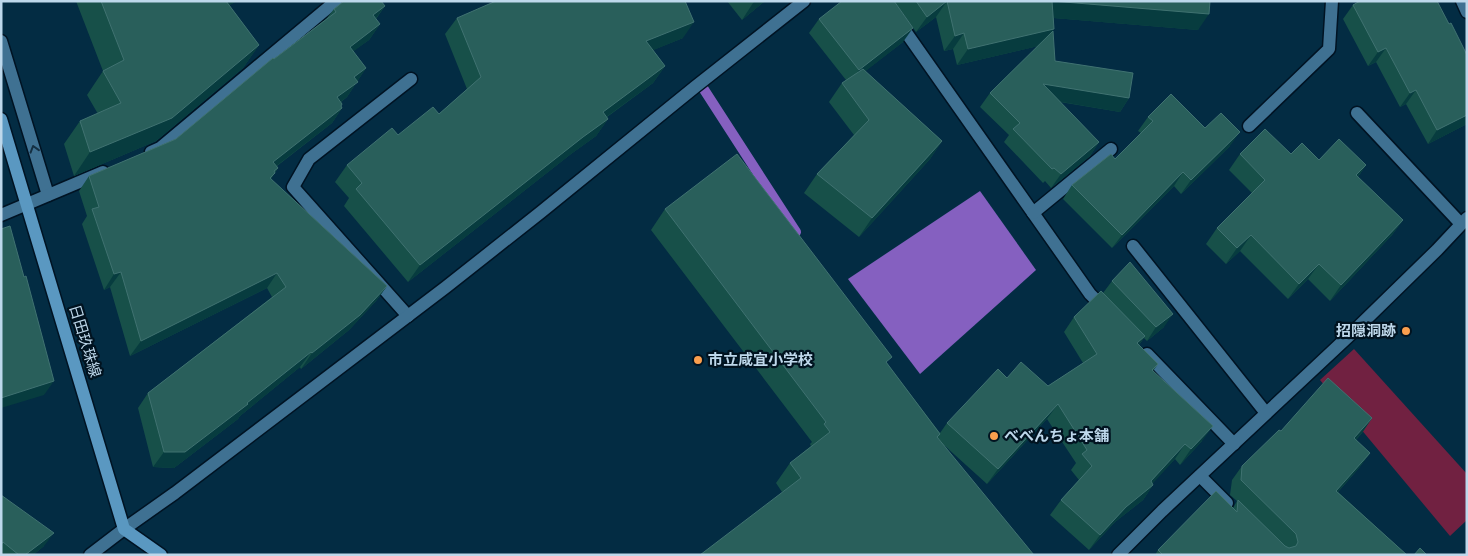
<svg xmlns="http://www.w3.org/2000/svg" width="1468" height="556" font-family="'Titillium Web','Noto Sans JP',sans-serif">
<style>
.green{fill:#712141}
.water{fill:#8560c0}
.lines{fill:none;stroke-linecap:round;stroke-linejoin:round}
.stream{stroke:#8560c0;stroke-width:10}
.lane-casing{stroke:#001323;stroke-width:15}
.street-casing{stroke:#001323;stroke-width:15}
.secondary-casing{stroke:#001323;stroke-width:15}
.primary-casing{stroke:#001323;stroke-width:15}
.lane{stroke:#3f7192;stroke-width:12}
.street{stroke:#3f7192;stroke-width:12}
.secondary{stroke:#3f7192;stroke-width:12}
.primary{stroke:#5a98c1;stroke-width:12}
.wall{fill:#175049}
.shaded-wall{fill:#073c3f}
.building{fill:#295f5b;stroke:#407271}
.oneway{stroke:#142f42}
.poi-dot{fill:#fa9f4e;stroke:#011320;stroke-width:2}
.labels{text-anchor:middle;stroke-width:4.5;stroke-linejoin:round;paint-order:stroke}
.poi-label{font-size:15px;font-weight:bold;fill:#bed8eb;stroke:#011320;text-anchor:start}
.street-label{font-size:15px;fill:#bed8eb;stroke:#011320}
</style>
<rect width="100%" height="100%" fill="#032c43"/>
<path class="green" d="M1354,349L1467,474V520L1450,536L1320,380Z"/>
<path class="water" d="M980,191L1036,270L920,374L848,279Z"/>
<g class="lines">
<path class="stream" d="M703,88L796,232"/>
<defs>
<g id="lane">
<path d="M1357,113L1461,224"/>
<path d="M1249,126L1329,49L1332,1"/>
<path d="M1133,246L1266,413"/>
<path d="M408,316L293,187L309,159L411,79"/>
</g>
<g id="street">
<path d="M884,1L1090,294L1106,310"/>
<path d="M1462,1L1467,12"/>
<path d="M1,41L48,195"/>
<path d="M151,152L160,148L336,1"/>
<path d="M1033,213L1111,149"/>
<path d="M1,215L103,172"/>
<path d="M1147,354L1234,444"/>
<path d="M1200,476L1227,503"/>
<path d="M124,529L175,493L446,287L541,212L695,87L804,1"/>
<path d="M1118,555L1162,511L1352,333L1437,250L1467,218"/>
</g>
<path id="secondary" d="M90,555L124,529"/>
<path id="primary" d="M1,119L124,529L161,555"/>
</defs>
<use href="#lane" class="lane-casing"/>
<use href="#street" class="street-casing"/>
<use href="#secondary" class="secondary-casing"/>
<use href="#primary" class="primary-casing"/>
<use href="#lane" class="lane"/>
<use href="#street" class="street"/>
<use href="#secondary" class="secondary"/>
<use href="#primary" class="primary"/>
</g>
<g class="wall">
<path d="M76,1H237L229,5L259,45L243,68L156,141L74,176L64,144L80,121L98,114L87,95L103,71Z"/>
<path d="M727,1H765L742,20Z"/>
<path d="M894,1H1210L1198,30L1054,18L1052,32L1055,61L1129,98L1120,112L1060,102L1099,142L1090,156L1051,188L1045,181L1043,183L1004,142L1009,135L980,107L990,93L1038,46L957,65L953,49L944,51L936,17L916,32Z"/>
<path d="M1353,5L1449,24L1467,55V124L1428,144L1406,104L1400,107L1376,62L1368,66L1343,19Z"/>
<path d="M385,6L376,19L380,24L369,40L353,51L366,68L347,97L341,102L342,104L341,106L342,108L332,123L277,166L278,168L271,179L387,286L376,301L349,330L301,369L300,367L240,416L238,419L174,468L153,467L138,408L148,393L272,297L267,288L130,356L110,287L104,290L82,224L87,216L79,191L89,176L176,139L274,59L326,19L334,9Z"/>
<path d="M457,18L683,38L653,50L665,66L653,83L607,117L608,119L596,136L571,154L408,282L344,206L349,198L335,182L347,165L398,135L439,114L467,89L445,34Z"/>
<path d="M819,19L903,42L865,71L942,141L930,159L859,237L804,193L817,174L854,135L829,102L842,83L846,80L809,33Z"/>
<path d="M1148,117L1205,128L1230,146L1181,194L1174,186L1112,248L1063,199L1072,185L1115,159L1141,133L1138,131Z"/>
<path d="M1240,154H1291L1319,160L1366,165L1358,177L1403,220L1392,235L1330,301L1308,279L1288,299L1240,251L1226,264L1206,244L1217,228L1252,193L1229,170Z"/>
<path d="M665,209L887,364L940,433L947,423L1007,378L1048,386L1083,363L1064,332L1074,317L1103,293L1112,281L1164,327L1147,341L1144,338L1139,345L1158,364L1153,371L1202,441L1180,465L1175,459L1152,483L1153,485L1143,500L1115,522L1089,550L1050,515L1061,500L1079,480L1071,470L1076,463L1047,419L987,484L945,446L782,492L776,483L790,463L811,446L810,444L812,442L651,230Z"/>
<path d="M1372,418L1362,433L1356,440L1370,453L1359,468L1338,492L1407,555H1155L1158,550L1233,508L1237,501L1230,495L1232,480L1242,466L1281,431Z"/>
<path d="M1,495L44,546L33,555H1Z"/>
</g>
<g class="shaded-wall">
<path d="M218,1H237L206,19Z"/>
<path d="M755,1H765L742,20L753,3Z"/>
<path d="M947,1L936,17L916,32L927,17Z"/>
<path d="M1052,1L1209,14L1198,30L1041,17Z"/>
<path d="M385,6L374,21L373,15Z"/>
<path d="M694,22L683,38L634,58L646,41Z"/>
<path d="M380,24L369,40L339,62L350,47Z"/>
<path d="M913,28L903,42L849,84L859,70Z"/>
<path d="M1054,29L1043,45L957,65L968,49Z"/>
<path d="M964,33L953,49L944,51L955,36Z"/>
<path d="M259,45L243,68L156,141L74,176L90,152Z"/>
<path d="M1386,48L1376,62L1368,66L1378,52Z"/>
<path d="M665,66L653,83L591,128L603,112Z"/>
<path d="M366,68L347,97L327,112L337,97L354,77Z"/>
<path d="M1043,84L1129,98L1120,112L1033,97Z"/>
<path d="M1416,90L1406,104L1400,107L1410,93Z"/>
<path d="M342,104L337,112L342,108L332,123L262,177L273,162Z"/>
<path d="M1467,115V124L1428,144L1437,130Z"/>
<path d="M608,119L596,136L571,154L408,282L420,265L583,137Z"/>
<path d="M1240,132L1230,146L1181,194L1191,180Z"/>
<path d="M942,141L930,159L859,237L872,218Z"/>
<path d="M1099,142L1090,156L1051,188L1061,174Z"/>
<path d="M1366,165L1355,181L1356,175Z"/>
<path d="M1183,172L1174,186L1112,248L1122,235Z"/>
<path d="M1403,220L1392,235L1330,301L1341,285Z"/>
<path d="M1251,235L1240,251L1226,264L1237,248Z"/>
<path d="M1319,264L1308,279L1288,299L1299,284Z"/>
<path d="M121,272L110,287L104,290L114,274Z"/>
<path d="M277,273L267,288L130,356L141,341Z"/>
<path d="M387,286L376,301L349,330L301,369L312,353Z"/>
<path d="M1173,314L1164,327L1147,341L1156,327Z"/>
<path d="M1145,336L1134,352L1137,343Z"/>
<path d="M311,352L300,367L240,416L238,419L174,468L153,467L164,452L247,403Z"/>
<path d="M54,381L44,395L1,408V398Z"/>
<path d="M1058,404L1047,419L987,484L998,469Z"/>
<path d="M1372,418L1362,433L1343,453L1354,438Z"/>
<path d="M1213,426L1202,441L1180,465L1191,449Z"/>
<path d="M1185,444L1175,459L1144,493L1153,485L1143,500L1115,522L1089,550L1100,535Z"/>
<path d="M1370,453L1359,468L1326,505L1336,491Z"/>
<path d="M54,533L44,546L33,555H25Z"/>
</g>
<g class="building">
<path d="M101,1H226L259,45L172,118L90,152L80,121L121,103L103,71L124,60Z"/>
<path d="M344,1H381L385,6L373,15L380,24L350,47L366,68L354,77L358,82L337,97L342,104L341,106L342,108L273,162L278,168L274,171L275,173L270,178L387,286L360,315L312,353L311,352L247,403L248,404L185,452H164L148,393L286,287L277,273L141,341L121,272L114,274L92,209L99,207L89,176L176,139L273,58L274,59L336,12L334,9Z"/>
<path d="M496,1H685L694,22L646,41L665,66L603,112L608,119L583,137L420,265L356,189L362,183L347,165L392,128L398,135L433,107L439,114L481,77L457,18Z"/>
<path d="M842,1H894L913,28L859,70L819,19Z"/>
<path d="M916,1H947L927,17Z"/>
<path d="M947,1H1210L1209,14L1052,1L1054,29L968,49L964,33L955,36Z"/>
<path d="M1360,1H1437L1449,24L1451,23L1467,55V115L1437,130L1416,90L1410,93L1386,48L1378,52L1353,5Z"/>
<path d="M1053,31L1055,61L1133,73L1129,98L1043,84L1099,142L1061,174L1054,168L1052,169L1013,129L1020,123L990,93Z"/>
<path d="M863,69L942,141L872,218L817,174L869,120L842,83Z"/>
<path d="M1171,94L1205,128L1221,113L1240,132L1191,180L1183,172L1122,235L1072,185L1111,154L1115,159L1153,121L1148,117Z"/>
<path d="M1265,129L1291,154L1302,143L1319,160L1339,139L1366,165L1356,175L1403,220L1341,285L1319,264L1299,284L1251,235L1237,248L1217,228L1265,180L1240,154Z"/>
<path d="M737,154L892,357L886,362L940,434L937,437L1034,555H700L801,478L790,463L830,432L824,424L826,422L665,209Z"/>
<path d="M10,226L24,277L26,276L54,381L1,398V229Z"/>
<path d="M1130,262L1173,314L1156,327L1112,281Z"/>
<path d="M1101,291L1145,336L1137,343L1158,364L1152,370L1213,426L1191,449L1185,444L1151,481L1153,485L1126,507L1100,535L1061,500L1092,466L1082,454L1087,450L1058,404L998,469L947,423L998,369L1007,378L1021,362L1048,386L1097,354L1074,317Z"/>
<path d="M1328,378L1372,418L1354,438L1370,453L1336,491L1407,555H1163L1158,550L1216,491L1237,512L1238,500L1285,546L1289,548L1296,546L1298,542L1296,534L1241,480L1242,466L1279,430L1281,431Z"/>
<path d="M1,495L54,533L25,555H19L3,542L1,545Z"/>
<path d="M1420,548L1427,555H1414Z"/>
</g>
<defs><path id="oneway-chevron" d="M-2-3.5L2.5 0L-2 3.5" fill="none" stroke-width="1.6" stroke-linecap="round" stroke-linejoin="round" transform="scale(1.25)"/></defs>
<use class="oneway" href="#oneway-chevron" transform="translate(34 149) rotate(-107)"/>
<g class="poi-dot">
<circle cx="1406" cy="331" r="5"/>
<circle cx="698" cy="360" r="5"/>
<circle cx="994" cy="436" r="5"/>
</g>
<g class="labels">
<g class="poi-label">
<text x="1396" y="336" text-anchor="end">招隠洞跡</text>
<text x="708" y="365">市立咸宜小学校</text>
<text x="1004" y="441">べべんちょ本舗</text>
</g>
<g class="street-label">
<text transform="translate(85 341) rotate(73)" y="5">日田玖珠線</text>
</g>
</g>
<rect width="1468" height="556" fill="none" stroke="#bed8eb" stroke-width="5"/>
</svg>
